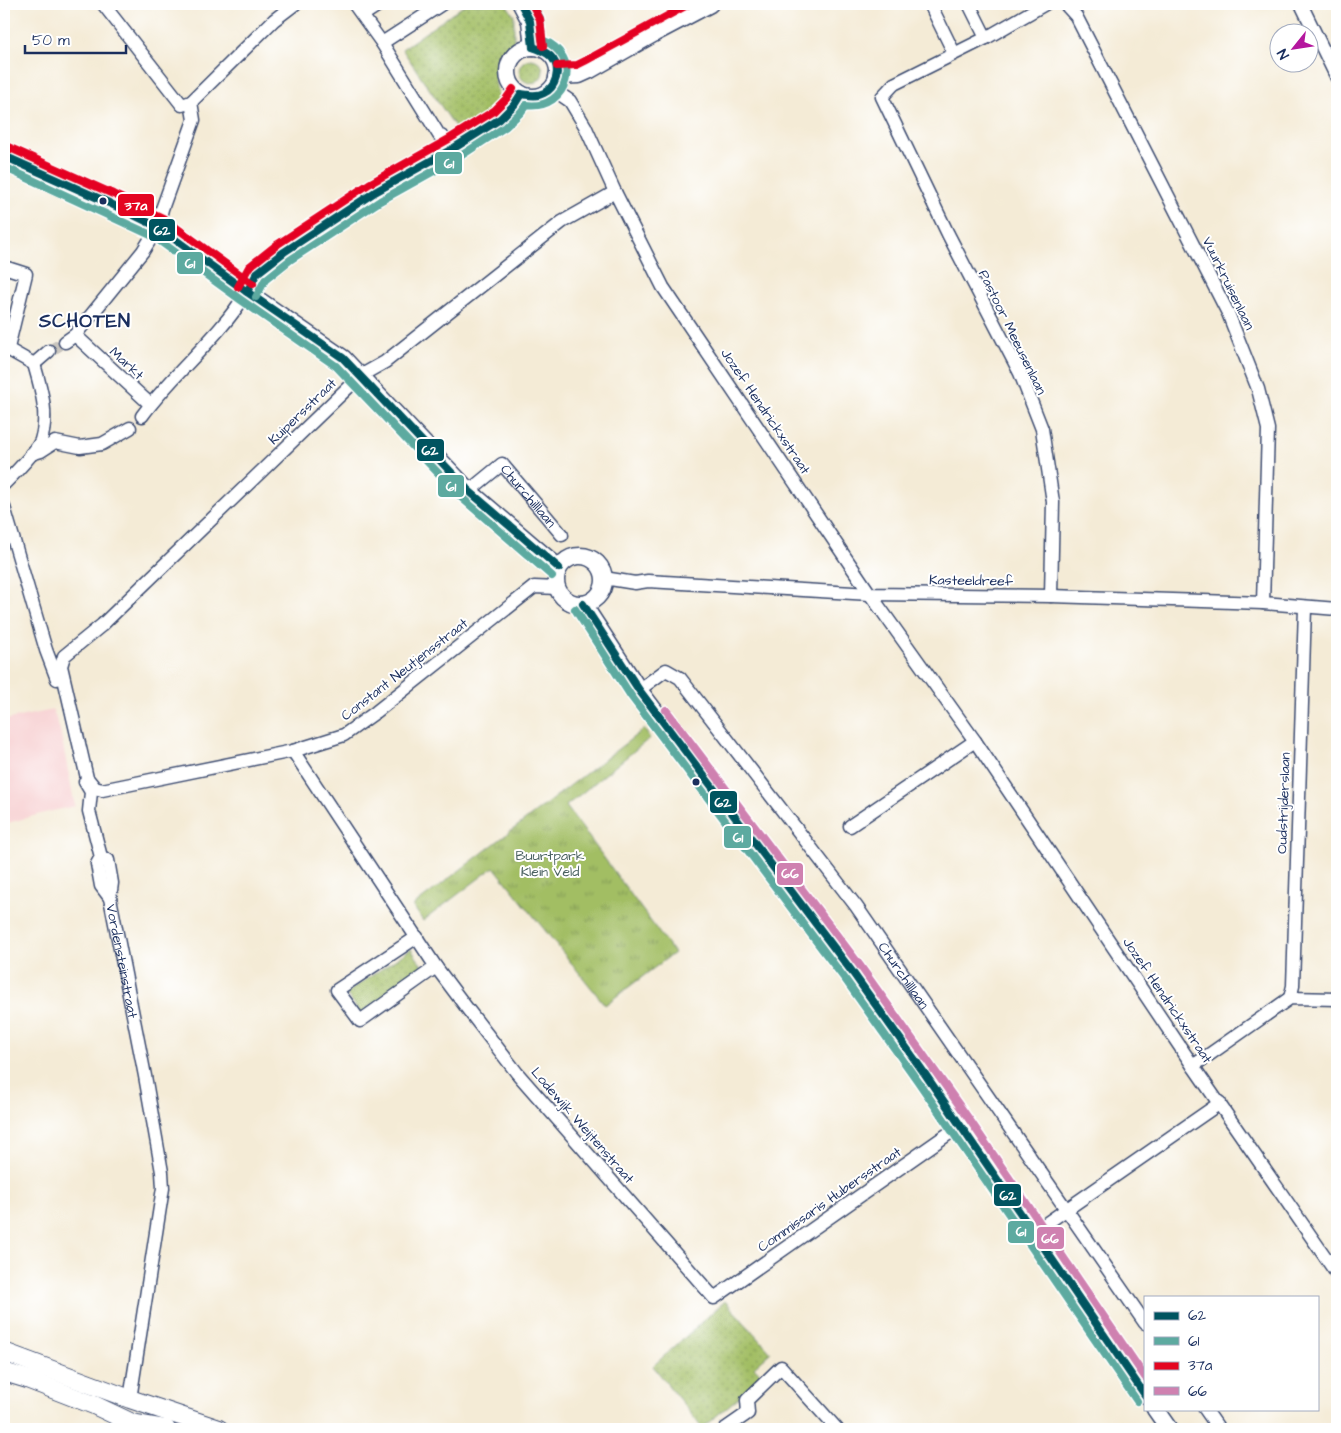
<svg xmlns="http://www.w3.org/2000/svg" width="1341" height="1433" font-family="'Architects Daughter',sans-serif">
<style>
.built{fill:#f7cfd0}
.grass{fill:url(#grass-dots);stroke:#5e7661}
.park{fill:url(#park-tufts);stroke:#5e7661}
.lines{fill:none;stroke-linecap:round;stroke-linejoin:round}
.minor-tunnel{stroke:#c9c5be;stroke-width:12;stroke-dasharray:12 6;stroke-linecap:butt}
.minor-casing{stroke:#3c4b70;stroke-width:15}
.tertiary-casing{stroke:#3c4b70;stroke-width:19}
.secondary-casing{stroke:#3c4b70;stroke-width:20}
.minor{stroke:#fff;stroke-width:12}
.tertiary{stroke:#fff;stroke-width:16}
.secondary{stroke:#fff;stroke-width:18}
.bus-1-casing{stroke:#fff;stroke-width:11}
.bus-2-casing{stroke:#fff;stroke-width:11}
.bus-3-casing{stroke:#fff;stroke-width:11}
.bus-4-casing{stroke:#fff;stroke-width:11}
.bus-1{stroke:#005460;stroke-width:8}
.bus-2{stroke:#5daaa0;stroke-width:8}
.bus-3{stroke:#e40521;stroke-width:8}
.bus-4{stroke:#cf81b0;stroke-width:8}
.bus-dot{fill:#1b2f5e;stroke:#fff;stroke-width:2}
.labels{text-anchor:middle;stroke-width:4;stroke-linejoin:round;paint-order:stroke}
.street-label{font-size:14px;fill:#1b2f5e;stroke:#fff}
.park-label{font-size:14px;fill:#4a6160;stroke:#fff}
.district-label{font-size:19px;font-weight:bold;letter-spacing:1px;fill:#1b2f5e;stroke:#fff}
.line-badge{stroke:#fff;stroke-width:2}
.badge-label{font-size:14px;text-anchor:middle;font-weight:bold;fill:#fff}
</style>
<defs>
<pattern id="grass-dots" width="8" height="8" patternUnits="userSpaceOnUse" patternTransform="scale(1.25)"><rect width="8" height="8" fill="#a2be64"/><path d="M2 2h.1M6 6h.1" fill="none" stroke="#839b56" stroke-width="1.8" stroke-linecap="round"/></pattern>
<pattern id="park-tufts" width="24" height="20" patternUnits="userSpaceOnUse" patternTransform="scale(1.25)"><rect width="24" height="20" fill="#a2be64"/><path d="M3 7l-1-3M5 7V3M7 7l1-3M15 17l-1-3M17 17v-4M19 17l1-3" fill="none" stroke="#839b56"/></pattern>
</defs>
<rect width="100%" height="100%" fill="#fff"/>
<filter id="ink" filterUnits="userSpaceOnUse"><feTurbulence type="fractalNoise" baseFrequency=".02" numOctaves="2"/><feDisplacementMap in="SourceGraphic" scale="10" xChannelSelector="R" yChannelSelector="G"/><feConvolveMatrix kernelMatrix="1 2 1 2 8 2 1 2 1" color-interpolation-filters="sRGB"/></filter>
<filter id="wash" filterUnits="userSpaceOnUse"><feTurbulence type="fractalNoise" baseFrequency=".0096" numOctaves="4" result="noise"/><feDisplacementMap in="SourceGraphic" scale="20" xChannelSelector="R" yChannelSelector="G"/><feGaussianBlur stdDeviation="1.12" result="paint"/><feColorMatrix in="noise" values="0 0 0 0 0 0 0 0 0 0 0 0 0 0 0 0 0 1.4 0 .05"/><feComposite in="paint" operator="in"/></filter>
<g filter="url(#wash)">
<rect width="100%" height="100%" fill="#f4ebd6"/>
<path class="built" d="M53,710L60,730L75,806L48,812L4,824V720Z"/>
<g class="grass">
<path d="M466,4H506L514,15V41L499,57L495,80L500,106L460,134L402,49Z"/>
<circle cx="531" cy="71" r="12"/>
<path d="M411,949L425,970L360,1014L346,993Z"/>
<path d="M725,1301L771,1352L754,1367L763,1377L702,1428L653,1366Z"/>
</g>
<path class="park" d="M644,729L650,738L566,806L674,953L605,1005L494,867L423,921L413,906Z"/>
</g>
<g filter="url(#ink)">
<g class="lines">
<path class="minor-tunnel" d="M49,351L65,342"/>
<defs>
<g id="minor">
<path d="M103,4L182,105L191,102L274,20L295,4"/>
<path d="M354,4L382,43L439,135L451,142L454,148"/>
<path d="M930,4L954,53"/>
<path d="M969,4L986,38"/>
<path d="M1045,4L986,38L894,84L882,97L948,234L1020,373L1042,429L1053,502L1051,596"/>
<path d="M1065,4L1076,16L1228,313L1258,389L1268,429L1263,603"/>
<path d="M1301,4L1337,78"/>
<path d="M363,15L380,4"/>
<path d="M382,43L442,4"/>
<path d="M551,88L570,101L585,126L615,192L663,287L870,594L975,741L1193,1066L1337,1274"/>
<path d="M4,156L109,203L158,227L247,292C219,338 174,372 142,416"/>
<path d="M4,267L26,274L8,348"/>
<path d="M75,335L150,404"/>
<path d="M65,342L75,335L143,251L158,227L162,209L194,120L191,102"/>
<path d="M4,347L34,364C41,388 49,414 41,440C37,451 13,475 4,484"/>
<path d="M34,364L49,351"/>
<path d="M31,454L41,451L55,442L80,447L102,444L130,428"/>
<path id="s1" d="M469,491L502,464L562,535"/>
<path d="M4,507L46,650L57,679"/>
<path d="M604,578L635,583L648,581L870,594L1051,596L1263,603L1337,609"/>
<path d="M557,588L534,587L376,712L344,735L293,751L102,790L95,788L87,778L61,666L64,656L102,625L360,376L385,362L562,222L615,192"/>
<path id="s2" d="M639,690L666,670L680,678L856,906L1145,1323"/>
<path d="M293,751L436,967L466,1007L517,1073L714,1298L961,1125"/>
<path id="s3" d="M85,782L91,792L89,811L101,857L97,864L101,886L110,898L145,1076L162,1172L163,1188L130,1399"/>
<path d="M850,826L975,741"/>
<path d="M101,857L108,860L112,883L110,898"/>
<path d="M417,937L337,990L360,1021L436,967"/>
<path d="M1290,998L1293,986L1305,608"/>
<path d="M1193,1066L1290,998L1337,999"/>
<path d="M1034,1232L1220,1103"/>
<path d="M1205,1409L1219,1429"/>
<path d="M725,1429L748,1413L747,1400L781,1367L837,1429"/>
</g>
<g id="tertiary">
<path d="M521,4L530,21L533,47"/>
<circle cx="533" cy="72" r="25"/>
<path d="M557,76L579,75L590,70L655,33L710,4"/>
<path d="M521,94L514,105L500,119L454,148L375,192L284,252L257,273L247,292L343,358L469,491L559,568"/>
<circle cx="580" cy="580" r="24"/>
<path d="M583,604L639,690L853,973L925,1074L1145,1395"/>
<path d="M1155,1409L1169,1429"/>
</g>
<g id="secondary">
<path d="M4,1352L130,1399L219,1429"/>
<path d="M4,1372L27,1379L94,1405L132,1423L166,1429"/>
</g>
</defs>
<use href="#minor" class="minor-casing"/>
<use href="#tertiary" class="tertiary-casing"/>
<use href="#secondary" class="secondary-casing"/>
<use href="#minor" class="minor"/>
<use href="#tertiary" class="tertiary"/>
<use href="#secondary" class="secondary"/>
<defs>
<g id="bus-1">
<path d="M521,4L530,21L533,47"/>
<path d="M521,94C529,95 537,97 544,93C556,87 561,70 553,59C548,52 540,50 533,47"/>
<path d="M4,156L109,203L158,227L247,292L343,358L469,491L559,568"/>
<path d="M247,292L257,273L284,252L375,192L454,148L500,119L514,105L521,94"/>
<path d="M583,604L639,690L853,973L925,1074L1145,1395"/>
</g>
<g id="bus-2">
<path d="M4,167L153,236L241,300L336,366L462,498L552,576"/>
<path d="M256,297L265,280L290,260L380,201L459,157L505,127L521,112L526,105C569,111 583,55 542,40L540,18L532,4"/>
<path d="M575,609L631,696L845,979L917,1080L1137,1401"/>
</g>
<g id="bus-3">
<path d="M532,4L540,19L543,46"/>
<path d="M557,66L577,65L585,61L689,4"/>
<path d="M8,147L113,194L163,218L253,284"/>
<path d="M238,287L249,267L278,244L369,184L449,139L494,111L506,99L513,89"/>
</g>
<path id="bus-4" d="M666,710L861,967L969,1119L1145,1377"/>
</defs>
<use href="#bus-1" class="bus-1-casing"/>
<use href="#bus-2" class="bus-2-casing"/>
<use href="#bus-3" class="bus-3-casing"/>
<use href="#bus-4" class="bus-4-casing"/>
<use href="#bus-1" class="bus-1"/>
<use href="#bus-2" class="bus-2"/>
<use href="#bus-3" class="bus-3"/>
<use href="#bus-4" class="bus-4"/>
</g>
</g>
<g class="bus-dot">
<circle cx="103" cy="201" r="4.5"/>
<circle cx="696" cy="782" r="4.5"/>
</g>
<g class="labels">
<g class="street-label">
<text transform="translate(1229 283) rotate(64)" y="5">Vuurkruisenlaan</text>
<text transform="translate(1013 332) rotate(64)" y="5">Pastoor Meeusenlaan</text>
<text transform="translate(127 363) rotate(43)" y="5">Markt</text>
<text transform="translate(302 411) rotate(-44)" y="5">Kuipersstraat</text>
<text transform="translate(766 411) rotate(56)" y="5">Jozef Hendrickxstraat</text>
<text dy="5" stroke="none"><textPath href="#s1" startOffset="84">Churchilllaan</textPath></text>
<text transform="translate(971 580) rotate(1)" y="5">Kasteeldreef</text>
<text transform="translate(404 669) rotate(-38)" y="5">Constant Neutjensstraat</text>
<text transform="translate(1283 803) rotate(-88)" y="5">Oudstrijderslaan</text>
<text dy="5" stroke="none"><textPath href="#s3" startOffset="188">Vordensteinstraat</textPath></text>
<text dy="5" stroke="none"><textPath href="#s2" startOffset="422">Churchilllaan</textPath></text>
<text transform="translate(1168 1000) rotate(56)" y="5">Jozef Hendrickxstraat</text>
<text transform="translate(583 1125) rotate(49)" y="5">Lodewijk Weijtenstraat</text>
<text transform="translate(829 1199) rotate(-35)" y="5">Commissaris Hubersstraat</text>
</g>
<g class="park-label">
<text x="550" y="860">Buurtpark<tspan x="550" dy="16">Klein Veld</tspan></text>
</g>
<g class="district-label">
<text x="85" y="327">SCHOTEN</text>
</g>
</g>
<g class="line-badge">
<rect x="434" y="151" width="29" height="24" rx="5" fill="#5daaa0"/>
<rect x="117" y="193" width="38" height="24" rx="5" fill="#e40521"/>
<rect x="148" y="218" width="28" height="24" rx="5" fill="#005460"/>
<rect x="176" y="251" width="28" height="24" rx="5" fill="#5daaa0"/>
<rect x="416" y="438" width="29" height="24" rx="5" fill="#005460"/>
<rect x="437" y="474" width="28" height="24" rx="5" fill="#5daaa0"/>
<rect x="709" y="790" width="29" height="24" rx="5" fill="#005460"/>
<rect x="723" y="825" width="29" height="24" rx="5" fill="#5daaa0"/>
<rect x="776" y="862" width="28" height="24" rx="5" fill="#cf81b0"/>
<rect x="993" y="1183" width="29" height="24" rx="5" fill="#005460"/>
<rect x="1007" y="1220" width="28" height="24" rx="5" fill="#5daaa0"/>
<rect x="1036" y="1226" width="29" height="24" rx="5" fill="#cf81b0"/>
</g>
<g class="badge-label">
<text x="449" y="168">61</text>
<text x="136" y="210">37a</text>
<text x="162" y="235">62</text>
<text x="190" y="268">61</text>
<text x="430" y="455">62</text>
<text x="451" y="491">61</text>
<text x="723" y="807">62</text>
<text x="738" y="842">61</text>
<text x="790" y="878">66</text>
<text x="1008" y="1200">62</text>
<text x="1021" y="1236">61</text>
<text x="1050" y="1243">66</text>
</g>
<rect width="1341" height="1433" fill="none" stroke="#fff" stroke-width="20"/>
<rect x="1144" y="1296" width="175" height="115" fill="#ffffff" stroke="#a4acbf"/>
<rect x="1154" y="1312" width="25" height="8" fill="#005460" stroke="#a4acbf"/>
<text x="1188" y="1320" font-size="15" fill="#1b2f5e">62</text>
<rect x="1154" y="1337" width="25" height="8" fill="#5daaa0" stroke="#a4acbf"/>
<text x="1188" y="1346" font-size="15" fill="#1b2f5e">61</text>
<rect x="1154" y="1362" width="25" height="8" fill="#e40521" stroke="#a4acbf"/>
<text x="1188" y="1370" font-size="15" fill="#1b2f5e">37a</text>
<rect x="1154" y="1387" width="25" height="8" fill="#cf81b0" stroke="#a4acbf"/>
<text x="1188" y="1396" font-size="15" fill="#1b2f5e">66</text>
<g transform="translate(1294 48) rotate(240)"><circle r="24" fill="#ffffff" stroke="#a4acbf"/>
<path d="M0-4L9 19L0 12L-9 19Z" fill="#b5179e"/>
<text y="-8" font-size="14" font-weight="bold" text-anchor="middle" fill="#1b2f5e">N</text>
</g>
<path d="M25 45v8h101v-8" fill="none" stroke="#1b2f5e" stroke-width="2.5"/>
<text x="32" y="45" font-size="15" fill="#1b2f5e" stroke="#ffffff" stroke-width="4" paint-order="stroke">50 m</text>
</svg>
